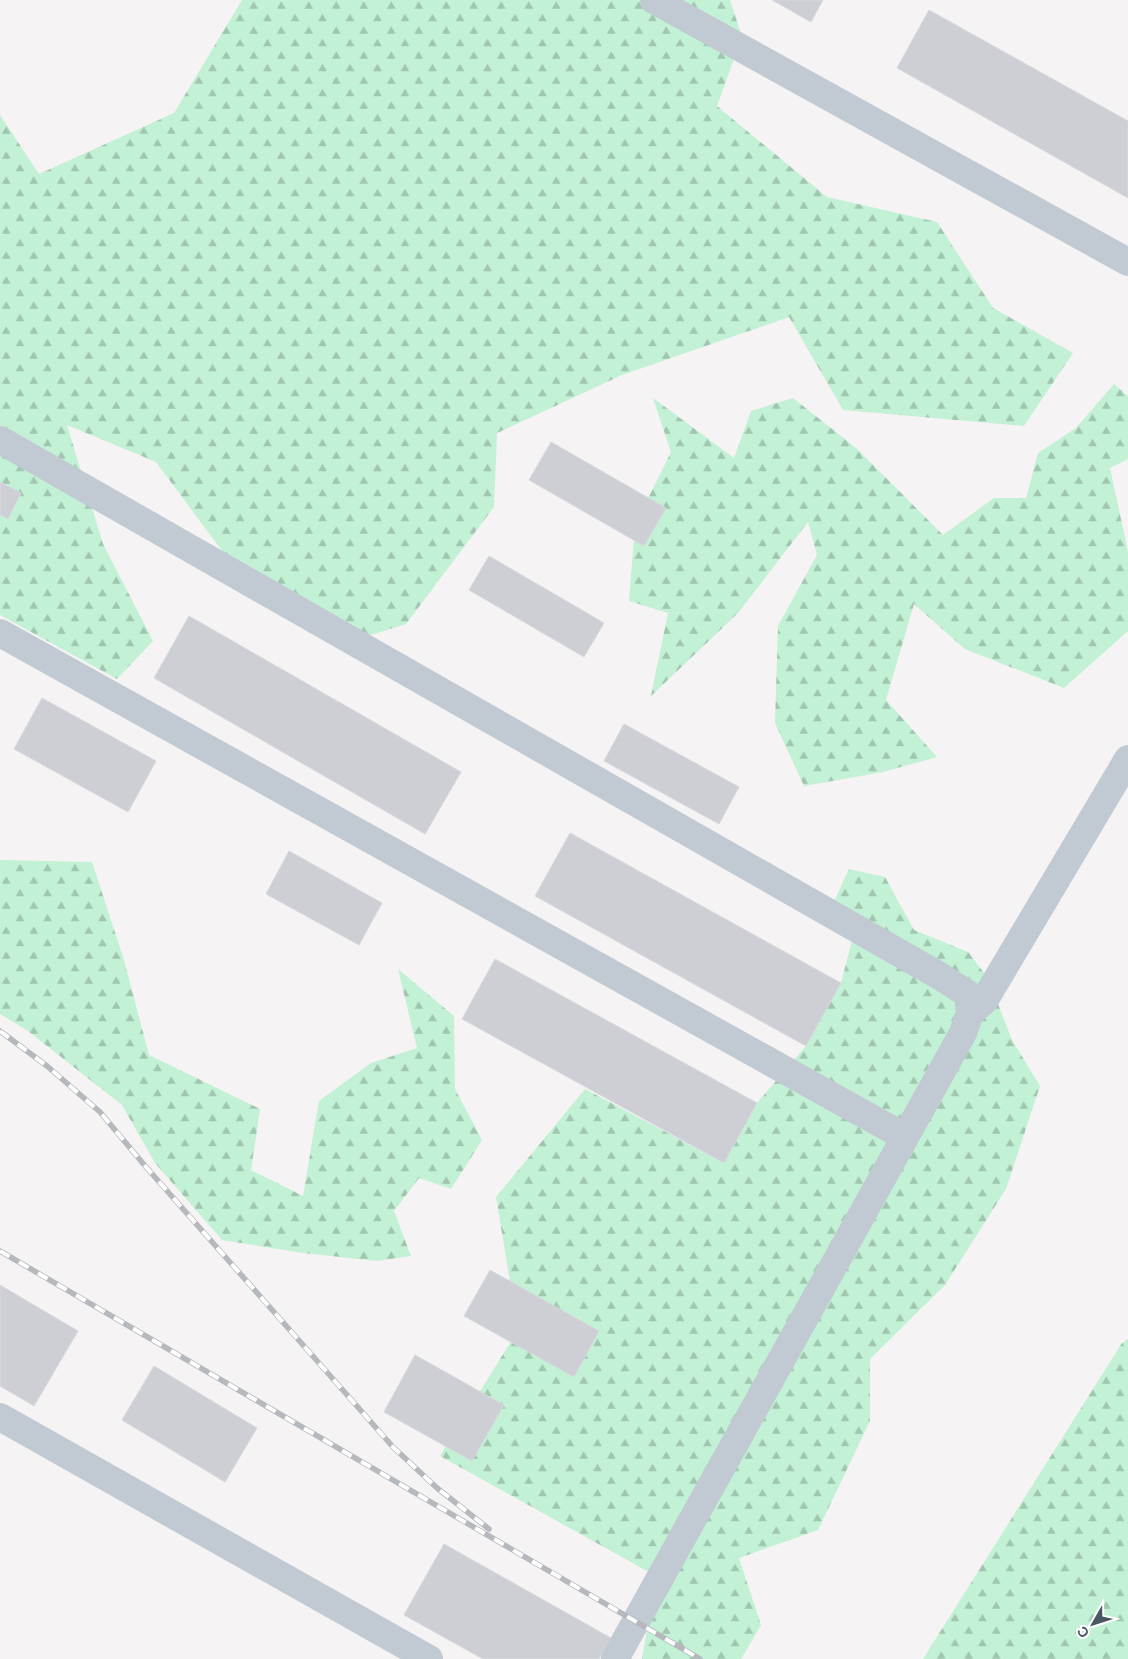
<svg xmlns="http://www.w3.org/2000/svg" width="1128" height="1659" font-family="Helvetica,sans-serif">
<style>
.forest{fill:url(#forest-firs)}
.building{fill:#cdcfd5;stroke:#d7d9de}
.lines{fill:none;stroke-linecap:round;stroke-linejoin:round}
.minor{stroke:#c1cad2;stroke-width:28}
.rail-casing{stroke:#b5b8bd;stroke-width:5.5}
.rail{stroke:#fff;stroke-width:4;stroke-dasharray:11;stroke-linecap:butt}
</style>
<defs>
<pattern id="forest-firs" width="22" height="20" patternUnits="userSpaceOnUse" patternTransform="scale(1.25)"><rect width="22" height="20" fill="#c3f1d5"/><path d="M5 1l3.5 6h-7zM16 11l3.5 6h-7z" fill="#a0c6b0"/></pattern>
</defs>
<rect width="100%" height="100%" fill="#f5f3f3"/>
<g class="forest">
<path d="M242,0H730L742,37L717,106L827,197L937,222L993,308L1073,353L1024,426L843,410L789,317L622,375L497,433L494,507L406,624L342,644L246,583L156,462L67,425L103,544L153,641L117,679L0,615V115L39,174L174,113Z"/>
<path d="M1114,384L1128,396V459L1110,468L1128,552V631L1064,688L965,649L914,604L886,700L937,757L883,772L804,786L775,723L778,626L817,555L808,522L738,613L651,696L668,613L629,601L635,525L671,452L653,398L734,458L751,411L793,398L856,448L943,535L994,498H1026L1038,453L1076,428Z"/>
<path d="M0,860L92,862L124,960L149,1055L260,1109L251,1170L303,1196L319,1101L371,1063L417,1048L398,969L454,1016L455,1089L482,1140L451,1189L419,1178L394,1211L411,1256L377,1261L303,1253L222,1240L155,1163L122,1105L28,1031L0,1014Z"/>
<path d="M849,869L885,877L914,930L968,952L988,978L1012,1040L1040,1086L1006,1189L945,1285L870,1359V1421L818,1530L739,1558L761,1625L741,1659H642L656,1576L440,1456L518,1330L496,1197L585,1089L724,1163L757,1103L806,1046L841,983L854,933L831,908Z"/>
<path d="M1128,1339V1659H923L1122,1343Z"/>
</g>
<g class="building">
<path d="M772,0H823L811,22Z"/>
<path d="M929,10L1128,121V198L897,68Z"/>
<path d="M551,442L666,508L644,546L529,480Z"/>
<path d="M0,482L21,493L8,519L0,515Z"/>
<path d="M489,556L604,623L584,657L469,590Z"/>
<path d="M189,616L461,772L425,834L154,678Z"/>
<path d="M42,698L156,761L128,812L14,749Z"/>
<path d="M624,724L739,787L719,824L604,761Z"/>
<path d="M570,833L841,983L806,1046L535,896Z"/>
<path d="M289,851L382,903L359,945L266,894Z"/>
<path d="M495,959L757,1103L724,1163L462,1019Z"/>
<path d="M490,1270L599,1331L574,1377L464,1316Z"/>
<path d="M0,1285L78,1331L34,1406L0,1386Z"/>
<path d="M415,1355L504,1405L472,1461L384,1412Z"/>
<path d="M154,1366L257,1428L225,1482L122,1420Z"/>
<path d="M444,1544L611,1638L599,1659H483L404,1615Z"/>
</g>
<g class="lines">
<g class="minor">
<path d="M654,0L1128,262"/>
<path d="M0,440L938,975L968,994L970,1013L963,1033L615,1659"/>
<path d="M0,633L905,1137"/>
<path d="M970,1013L984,1001L1128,759"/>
<path d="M0,1417L429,1659"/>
</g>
<defs>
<g id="rail">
<path d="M0,1031L47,1066L100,1112L146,1167L393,1447L437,1488L489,1529"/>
<path d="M0,1251L700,1659"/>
</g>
</defs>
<use href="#rail" class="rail-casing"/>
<use href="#rail" class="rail"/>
</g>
<g transform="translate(1093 1624) rotate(231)" stroke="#ffffff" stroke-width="4" paint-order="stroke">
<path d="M0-4L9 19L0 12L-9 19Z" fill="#4a5661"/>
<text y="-8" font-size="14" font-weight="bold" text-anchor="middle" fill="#4a5661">С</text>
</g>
</svg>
